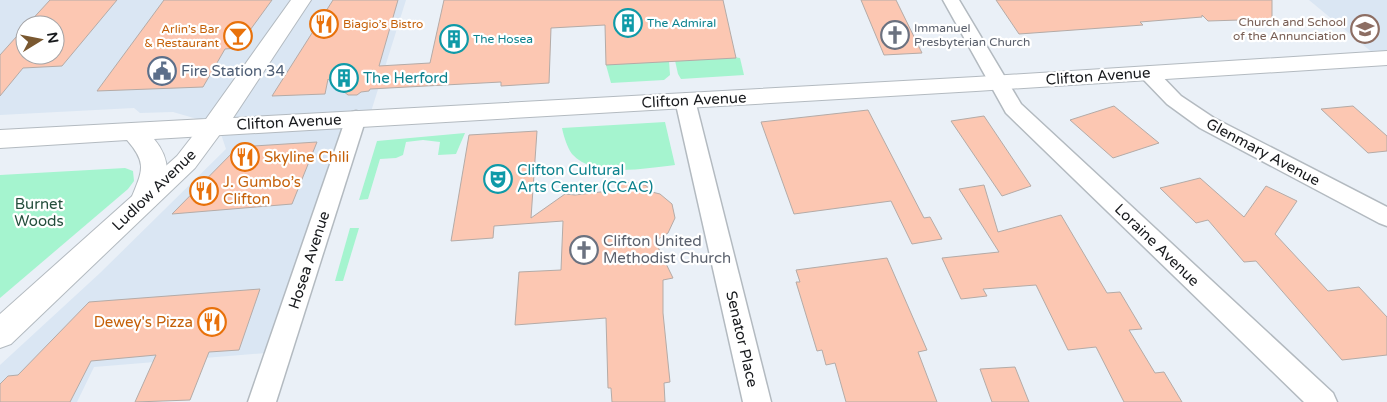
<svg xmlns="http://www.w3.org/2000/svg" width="1387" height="402" font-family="'Varela Round',sans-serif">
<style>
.built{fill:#dae6f3;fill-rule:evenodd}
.green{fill:#a5f4cf}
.building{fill:#fcc7b2;stroke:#b4aba7}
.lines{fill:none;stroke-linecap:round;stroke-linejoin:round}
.minor-casing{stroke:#b3bac0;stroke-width:3}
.tertiary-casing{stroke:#b3bac0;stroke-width:2}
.secondary-casing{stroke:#b3bac0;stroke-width:2}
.minor{fill:#fff;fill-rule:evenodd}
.tertiary{fill:#fff;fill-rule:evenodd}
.secondary{fill:#fff;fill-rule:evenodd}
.labels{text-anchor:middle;stroke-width:4.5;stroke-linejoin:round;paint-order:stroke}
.far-education-label{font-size:12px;fill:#785e54;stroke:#fff;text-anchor:end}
.far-culture-label{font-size:12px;fill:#0d838f;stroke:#fff;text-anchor:start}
.far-food-label{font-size:12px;fill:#c56008;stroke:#fff;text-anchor:start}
.far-worship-label{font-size:12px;fill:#5b616d;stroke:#fff;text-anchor:start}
.service-label{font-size:15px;fill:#4e5e75;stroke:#fff;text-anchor:start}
.street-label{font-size:15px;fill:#181a1d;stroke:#fff}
.culture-label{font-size:15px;fill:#0d838f;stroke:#fff;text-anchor:start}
.food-label{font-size:15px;fill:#c56008;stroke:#fff;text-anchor:start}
.park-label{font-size:15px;fill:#244e3c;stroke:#fff}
.worship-label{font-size:15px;fill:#5b616d;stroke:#fff;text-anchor:start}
</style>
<rect width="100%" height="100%" fill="#eaf0f7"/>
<g class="built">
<path d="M0,0H406L369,118H356L279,352L94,367L77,402H0V365L100,273L226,149L218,125L173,112L140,113L134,108L0,115ZM25,25H55V55H25Z"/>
<path d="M1309,0H1387V58H1379Z"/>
</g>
<g class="green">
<path d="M668,47L670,75L664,80L611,83L606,65Z"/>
<path d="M672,47L740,58L744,75L681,79L678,74Z"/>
<path d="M665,122L675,165C646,168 594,179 572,154C567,147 564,137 562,128Z"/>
<path d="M465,133L456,154L438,155L440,142L423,140L406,142L403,155L396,158L380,159L368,199L359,200L377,141Z"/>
<path d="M125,168L133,171L134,181L128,189L0,298V175Z"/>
<path d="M350,228H359L343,281H335Z"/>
</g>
<g class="building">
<path d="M50,0H117L62,66L23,68L0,96V55L25,27V55H55V25H27Z"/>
<path d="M164,0H272L237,48L225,49L203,87L97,91Z"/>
<path d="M333,0H398L379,66L430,63L444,0H723L736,58L606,65L605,25L551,28L549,83L501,86V82L370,89L369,91L361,92L357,95H348L328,79L325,94L272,96Z"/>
<path d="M861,0H896L922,53L884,55Z"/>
<path d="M996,0H1272V19L1208,21L1202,15V17L1140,22L1143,25L1019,34Z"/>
<path d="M1114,106L1159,143L1113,158L1070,120Z"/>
<path d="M1353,106L1387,136V151L1368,153L1321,109Z"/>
<path d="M868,110L924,218L930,217L942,239L912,244L891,201L794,214L761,122Z"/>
<path d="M984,116L1031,186L1002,196L951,121Z"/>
<path d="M537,131L531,218L565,194L575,195L617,190V184L633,182L647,186L648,191L660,194L672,204L675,218L668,233L655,241L673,278L663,280V313L670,382L664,383L665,402H612L611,388H608L606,318L515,325L519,272L561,270L563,221L494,226L493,238L451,241L469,135Z"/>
<path d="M317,142L292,204L172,214L238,147Z"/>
<path d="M1200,178L1244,217L1266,186L1297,201L1275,234L1328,291L1359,287L1387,317V355L1342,360L1256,261L1244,262L1208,220L1196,223L1160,188Z"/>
<path d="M984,185L998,232L1061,215L1107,293L1120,292L1142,329L1129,330L1155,373L1164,372L1182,402H1124L1096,347L1068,350L1036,285L983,289L987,296L961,299L942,258L999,252L959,189Z"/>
<path d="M887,258L927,350L918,352L937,402H846L835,363L826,365L822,350L817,351L796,282H800L796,270Z"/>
<path d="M260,289L239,350L209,352L190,400L135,402L156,355L91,361L70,402H0V384L8,376L18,375L89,302Z"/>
<path d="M1015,367L1029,402H992L980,369Z"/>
</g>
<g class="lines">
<defs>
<g id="minor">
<path d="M943,0H959L1021,104L1333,393L1337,402H1304L1006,113Z"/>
<path d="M1148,67L1155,69L1181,96L1214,118L1387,207V226L1379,223L1200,128L1167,104L1141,77L1139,73L1141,69Z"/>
<path d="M685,94L692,96L695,100L771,402H743L675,100L678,96Z"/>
<path d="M356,111L363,113L366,118L276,402H248L346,118L349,113Z"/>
</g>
<path id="tertiary" d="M214,118L223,120L226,126L195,168L11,344L0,348V314L177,156L205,120Z"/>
<path id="secondary" d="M291,0H311L233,118L976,77L1387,51V65L976,91L154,139C173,162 169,181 155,206L145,209L135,206L131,199C142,171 148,164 127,140L0,148V130L206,119Z"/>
</defs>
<use href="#minor" class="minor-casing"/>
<use href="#tertiary" class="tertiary-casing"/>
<use href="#secondary" class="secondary-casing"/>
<use href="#minor" class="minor"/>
<use href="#tertiary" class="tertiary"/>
<use href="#secondary" class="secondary"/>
</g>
<defs>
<symbol id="building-ring" viewBox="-11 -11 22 22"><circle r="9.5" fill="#fff" stroke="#0f9aa8" stroke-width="1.5"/><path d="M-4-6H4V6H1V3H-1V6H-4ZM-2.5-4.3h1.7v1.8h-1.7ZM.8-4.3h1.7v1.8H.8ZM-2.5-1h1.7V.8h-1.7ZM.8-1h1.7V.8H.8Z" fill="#0f9aa8"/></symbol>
<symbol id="restaurant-ring" viewBox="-11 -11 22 22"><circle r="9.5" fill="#fff" stroke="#e8710a" stroke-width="1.5"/><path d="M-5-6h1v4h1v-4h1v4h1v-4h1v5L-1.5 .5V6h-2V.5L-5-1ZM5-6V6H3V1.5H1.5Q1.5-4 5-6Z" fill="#e8710a"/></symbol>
<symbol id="school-ring" viewBox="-11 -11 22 22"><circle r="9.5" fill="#fff" stroke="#8d6e63" stroke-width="1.5"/><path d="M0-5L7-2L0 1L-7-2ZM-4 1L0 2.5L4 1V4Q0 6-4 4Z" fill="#8d6e63"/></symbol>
<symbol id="church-ring" viewBox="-11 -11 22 22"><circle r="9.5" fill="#fff" stroke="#6b7280" stroke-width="1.5"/><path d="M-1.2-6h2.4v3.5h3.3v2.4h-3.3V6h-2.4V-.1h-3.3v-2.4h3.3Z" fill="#6b7280"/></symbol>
<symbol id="bar-ring" viewBox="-11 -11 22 22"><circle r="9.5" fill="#fff" stroke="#e8710a" stroke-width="1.5"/><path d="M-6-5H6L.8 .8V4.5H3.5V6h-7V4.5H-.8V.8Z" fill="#e8710a"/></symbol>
<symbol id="civic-ring" viewBox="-11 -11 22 22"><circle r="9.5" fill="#fff" stroke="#5c6f8a" stroke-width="1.5"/><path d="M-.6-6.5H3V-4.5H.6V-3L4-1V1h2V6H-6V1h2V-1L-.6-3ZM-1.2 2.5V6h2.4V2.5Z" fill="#5c6f8a"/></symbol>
<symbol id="theatre-ring" viewBox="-11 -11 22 22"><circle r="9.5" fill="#fff" stroke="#0f9aa8" stroke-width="1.5"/><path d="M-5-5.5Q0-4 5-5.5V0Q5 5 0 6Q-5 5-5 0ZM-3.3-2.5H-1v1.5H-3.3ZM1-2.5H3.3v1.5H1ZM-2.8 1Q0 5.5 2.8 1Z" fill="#0f9aa8"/></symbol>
</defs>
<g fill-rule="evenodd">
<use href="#building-ring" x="612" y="7" width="32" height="32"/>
<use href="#restaurant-ring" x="308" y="8" width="32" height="32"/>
<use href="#school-ring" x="1349" y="13" width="32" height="32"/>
<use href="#church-ring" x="879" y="19" width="32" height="32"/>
<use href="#bar-ring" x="222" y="20" width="32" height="32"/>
<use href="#building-ring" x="438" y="23" width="32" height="32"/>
<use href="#civic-ring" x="146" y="55" width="32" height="32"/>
<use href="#building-ring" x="328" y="62" width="32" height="32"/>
<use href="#restaurant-ring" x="229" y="141" width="32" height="32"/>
<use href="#theatre-ring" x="482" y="163" width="32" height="32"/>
<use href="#restaurant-ring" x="188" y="175" width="32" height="32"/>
<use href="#church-ring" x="568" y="234" width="32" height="32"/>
<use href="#restaurant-ring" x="196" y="306" width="32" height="32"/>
</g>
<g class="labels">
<g class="far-education-label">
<text x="1346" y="26">Church and School<tspan x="1346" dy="14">of the Annunciation</tspan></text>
</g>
<g class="far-culture-label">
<text x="647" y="27">The Admiral</text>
<text x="473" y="43">The Hosea</text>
</g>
<g class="far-food-label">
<text x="343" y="28">Biagio’s Bistro</text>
<text x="219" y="33" text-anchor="end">Arlin’s Bar<tspan x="219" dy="14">&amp; Restaurant</tspan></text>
</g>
<g class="far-worship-label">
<text x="914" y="32">Immanuel<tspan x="914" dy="14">Presbyterian Church</tspan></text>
</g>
<g class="service-label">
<text x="181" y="76">Fire Station 34</text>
</g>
<g class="street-label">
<text transform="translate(1098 76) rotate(-4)" y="5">Clifton Avenue</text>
<text transform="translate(694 100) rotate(-3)" y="5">Clifton Avenue</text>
<text transform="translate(289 122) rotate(-3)" y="5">Clifton Avenue</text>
<text transform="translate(1263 152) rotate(28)" y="5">Glenmary Avenue</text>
<text transform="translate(154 190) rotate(-44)" y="5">Ludlow Avenue</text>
<text transform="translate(1157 245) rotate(44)" y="5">Loraine Avenue</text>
<text transform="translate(309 260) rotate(-72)" y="5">Hosea Avenue</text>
<text transform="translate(742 339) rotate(77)" y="5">Senator Place</text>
</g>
<g class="culture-label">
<text x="363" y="83">The Herford</text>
<text x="517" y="175">Clifton Cultural<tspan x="517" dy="17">Arts Center (CCAC)</tspan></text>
</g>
<g class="food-label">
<text x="264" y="162">Skyline Chili</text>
<text x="223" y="187">J. Gumbo’s<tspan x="223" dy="17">Clifton</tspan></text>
<text x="193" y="327" text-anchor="end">Dewey's Pizza</text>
</g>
<g class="park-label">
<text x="39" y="209">Burnet<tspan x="39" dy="17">Woods</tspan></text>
</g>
<g class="worship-label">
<text x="603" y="246">Clifton United<tspan x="603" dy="17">Methodist Church</tspan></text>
</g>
</g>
<g transform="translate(40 40) rotate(80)"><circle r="24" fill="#ffffff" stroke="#a3a3a5"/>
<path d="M0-4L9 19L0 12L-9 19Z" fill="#7a5830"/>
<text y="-8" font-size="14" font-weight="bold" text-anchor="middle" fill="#181a1d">N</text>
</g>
</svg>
